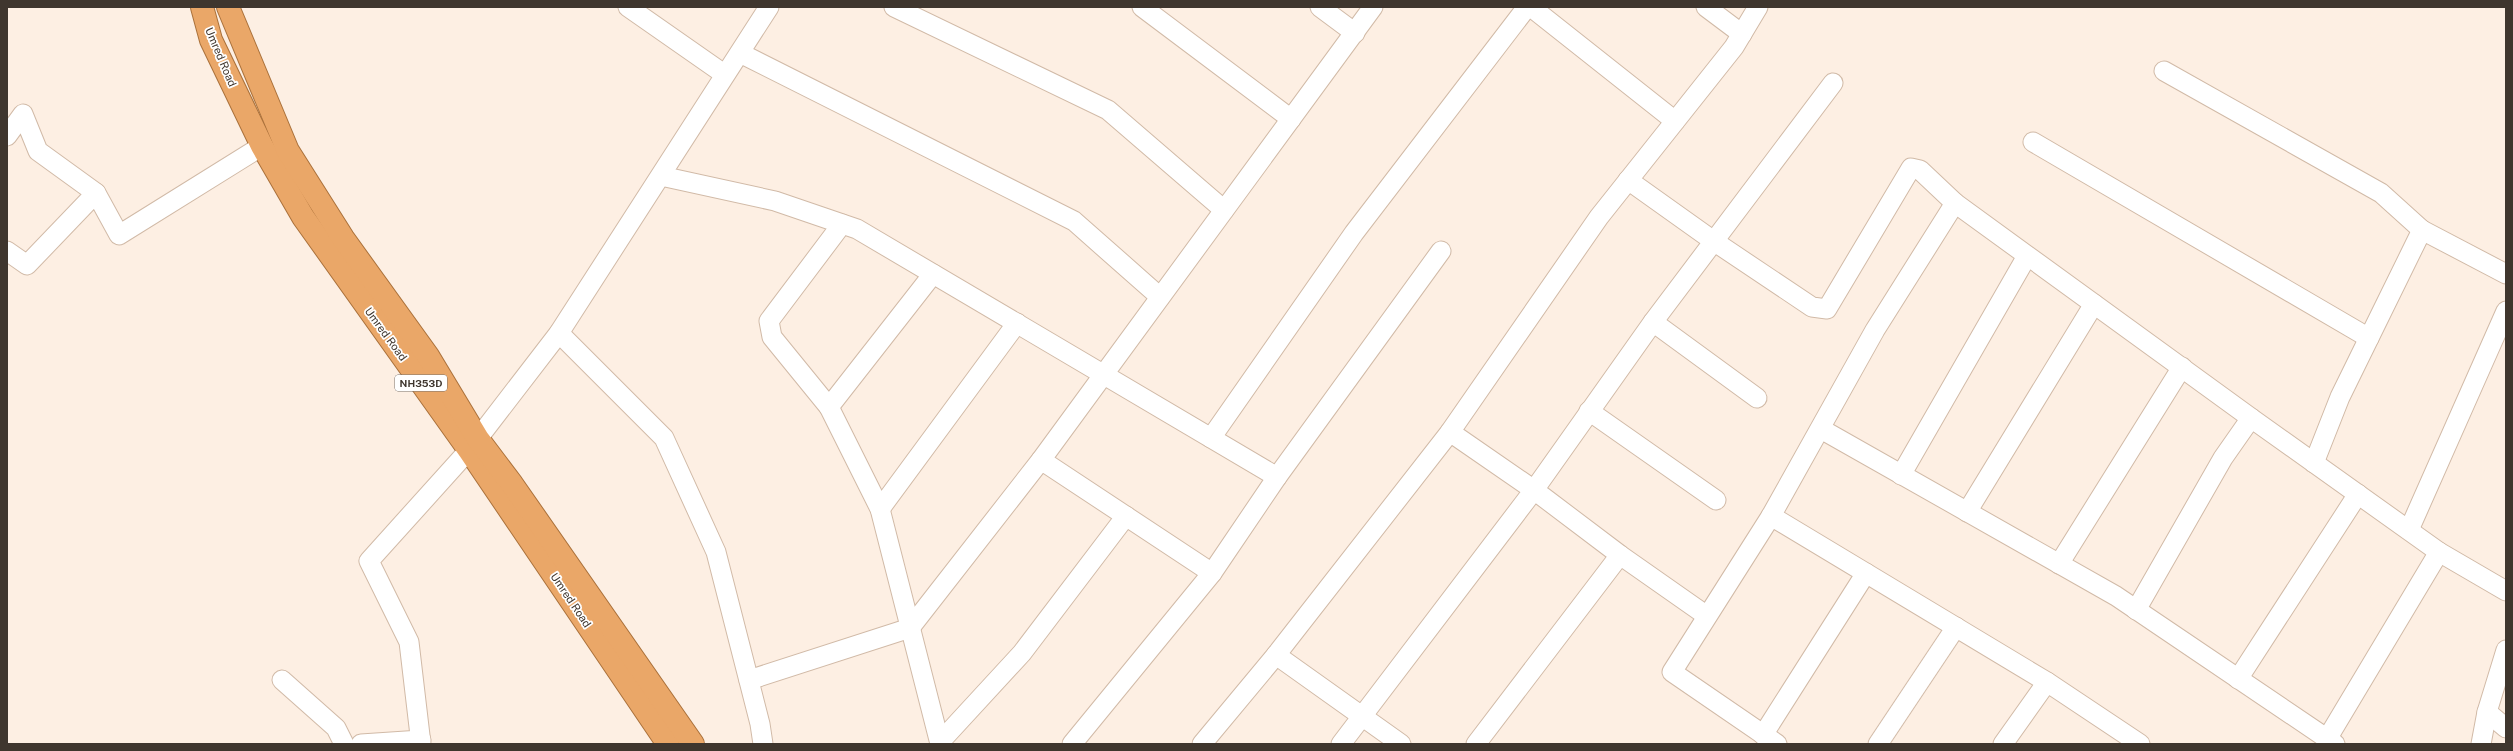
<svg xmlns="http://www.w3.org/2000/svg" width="2513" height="751" font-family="'Public Sans',sans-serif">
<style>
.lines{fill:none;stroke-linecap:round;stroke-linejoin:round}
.minor-casing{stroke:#d1baa7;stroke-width:21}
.trunk-casing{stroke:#aa713b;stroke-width:24}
.minor{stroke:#fff;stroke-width:19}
.trunk{stroke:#eaa768;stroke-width:22}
.labels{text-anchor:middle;stroke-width:3.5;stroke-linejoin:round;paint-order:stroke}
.shield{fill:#fff;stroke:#79726d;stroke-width:1}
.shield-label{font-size:10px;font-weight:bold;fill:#3f362e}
.street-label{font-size:11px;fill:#3f362e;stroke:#fff}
</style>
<rect width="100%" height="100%" fill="#fdefe3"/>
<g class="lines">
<defs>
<g id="minor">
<path d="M628,7L724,74"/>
<path d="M894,7L1108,110L1224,210"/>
<path d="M1142,7L1291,119"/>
<path d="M1320,7L1355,33"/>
<path d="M1531,7L1675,121"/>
<path d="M1706,7L1742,34"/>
<path d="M740,53L1074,221L1160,297"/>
<path d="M2164,71L2381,193L2422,230"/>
<path d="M7,136L23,114L38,151L96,193"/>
<path d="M2033,142L2369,338"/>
<path d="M661,176L775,201L857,229L1277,477L1441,251"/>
<path d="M1628,180L1715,242L1812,307L1827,309L1911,168L1920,170L1955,203"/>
<path d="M842,224L769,321L772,337L829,407L933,274"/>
<path d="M7,251L27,265L96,193L119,235L262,146"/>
<path d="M1653,322L1757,398"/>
<path d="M559,333L664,438L716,552L760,724L763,744"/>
<path d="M829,407L880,509L940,744"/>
<path d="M1589,411L1716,500"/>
<path d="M1821,429L2116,596L2335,744"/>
<path d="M1450,432L1599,217L1734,47L1758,7"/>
<path d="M1211,438L1354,233L1527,7"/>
<path d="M1041,460L1373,7"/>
<path d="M2314,463L2340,397L2422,230L2506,274"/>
<path d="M1901,475L2027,256"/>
<path d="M880,509L1017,323"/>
<path d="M1967,512L2094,304"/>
<path d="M1771,516L2047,682"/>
<path d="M2409,530L2506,311"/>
<path d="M1620,555L1707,616"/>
<path d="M2059,564L2182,367"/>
<path d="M1212,573L1277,477"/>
<path d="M2136,610L2223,458L2251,418L2439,552L2506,591"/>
<path d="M1276,655L1401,744"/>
<path d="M2238,679L2358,494"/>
<path d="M282,680L336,728L344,744"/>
<path d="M749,680L910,628L1041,460L1212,573L1072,744"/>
<path d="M2487,712L2506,728"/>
<path d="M1763,735L1866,573"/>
<path d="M2327,739L2439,552"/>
<path d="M940,742L1022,653L1126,516"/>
<path d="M361,744L421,740"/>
<path d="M421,744L409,642L369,561L469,450L559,333L769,7"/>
<path d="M1202,744L1276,655L1450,432L1534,490L1341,744"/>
<path d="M1476,744L1620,555L1534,490L1653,322L1833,83"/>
<path d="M1777,744L1672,672L1771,516L1875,330L1955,203L2251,418"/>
<path d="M1878,744L1956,627"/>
<path d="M2003,744L2047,682L2140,744"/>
<path d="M2481,744L2487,712L2506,650"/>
</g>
<g id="trunk">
<path d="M202,7L211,40L262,146L303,217L469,450L668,744"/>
<path d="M228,7L288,151L343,238L428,356L478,439L512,484L693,744"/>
</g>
</defs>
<use href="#minor" class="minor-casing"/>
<use href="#trunk" class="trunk-casing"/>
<use href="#minor" class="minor"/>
<use href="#trunk" class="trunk"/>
</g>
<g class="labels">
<rect class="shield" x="395" y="375" width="52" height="16" rx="3"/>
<g class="shield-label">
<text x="421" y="387">NH353D</text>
</g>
<g class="street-label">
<text transform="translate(221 57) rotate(67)" y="4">Umred Road</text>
<text transform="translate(386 334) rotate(54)" y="4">Umred Road</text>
<text transform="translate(571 600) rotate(56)" y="4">Umred Road</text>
</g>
</g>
<rect width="2513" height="751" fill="none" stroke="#3f362e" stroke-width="16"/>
</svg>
